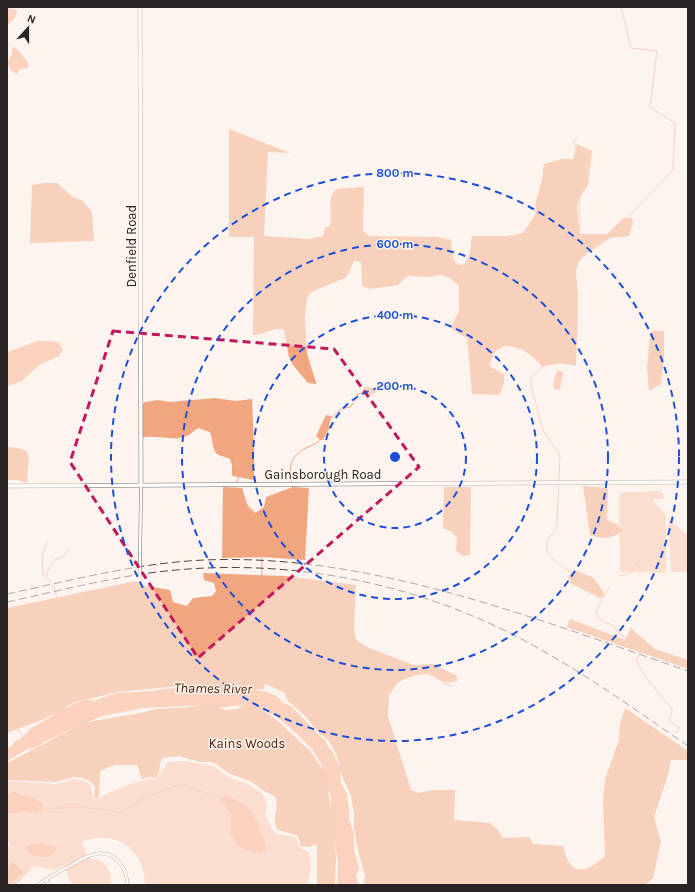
<svg xmlns="http://www.w3.org/2000/svg" width="695" height="892" font-family="Karla,sans-serif">
<style>
.green{fill:#f9c3a9}
.forest{fill:#f2a680}
.water{fill:#f5a883}
.lines{fill:none;stroke-linecap:round;stroke-linejoin:round}
.stream{stroke:#f5a883;stroke-width:1}
.street-casing{stroke:#726a66;stroke-width:3.5}
.secondary-casing{stroke:#726a66;stroke-width:4.5}
.street{stroke:#fff;stroke-width:2.5}
.secondary{stroke:#fff;stroke-width:3.5}
.rail{stroke:#4d4846;stroke-width:1;stroke-dasharray:8 4;stroke-linecap:butt}
.street-bridge-casing{stroke:#726a66;stroke-width:3.5;stroke-linecap:butt}
.street-bridge{stroke:#fff;stroke-width:2.5}
.marked{fill:none;stroke:#c2185b;stroke-width:3;stroke-dasharray:8 5;stroke-linejoin:round}
.ring{fill:none;stroke:#1d4ed8;stroke-width:2;stroke-dasharray:7 5}
.labels{text-anchor:middle;stroke-width:3;stroke-linejoin:round;paint-order:stroke}
.street-label{font-size:13px;fill:#282423;stroke:#fdf4ef}
.park-label{font-size:13px;fill:#532307;stroke:#fdf4ef}
.water-label{font-size:14px;font-style:italic;fill:#4c1d02;stroke:#fdf4ef}
.centre{fill:#1d4ed8;stroke:#fdf4ef;stroke-width:2}
.ring-label{font-size:12px;text-anchor:middle;font-weight:bold;fill:#1d4ed8;stroke:#fdf4ef;stroke-width:3;stroke-linejoin:round;paint-order:stroke}
</style>
<rect width="100%" height="100%" fill="#fdf4ef"/>
<g class="green">
<path d="M660,491L663,493V499H654L653,501L666,515V571L665,573L622,572L620,569L619,497L621,493L626,492Z"/>
<path d="M668,517L674,524L686,534L688,533V572H671Z"/>
<path d="M184,761L214,766L225,775L238,781L246,783L262,793L265,799L267,806L265,816L276,835L292,836L296,838L300,848L309,852C311,864 312,874 306,885H145C146,851 115,827 82,842L87,857C91,860 96,859 100,861C109,866 111,875 111,885H72L64,866L55,870L34,866L16,885H7V854L10,843L7,842V781L57,784C63,783 70,780 74,779C79,779 86,782 90,784L93,796L95,800C108,792 142,778 156,779L168,762Z"/>
</g>
<g class="forest">
<path d="M229,129L290,153L268,152L264,236L309,239L323,236L325,228L330,225C333,212 326,200 336,189L364,187L363,231L369,236L437,237L451,240C452,249 451,269 465,264L470,252L472,236H508L523,233L535,215L536,201L542,180L544,164L562,159H573L577,144L592,151L588,185L583,191L577,206L580,234H607L624,218H632L633,223L629,236C623,238 614,236 608,239C600,243 581,256 578,264C574,273 578,285 578,295C578,319 577,343 576,366C565,363 554,363 543,367L530,355L523,350L514,347L505,346L495,351L490,364L491,367L504,374C505,382 503,388 499,395L472,394L467,338L454,331L451,327L459,311V286L450,278L440,275L431,277L408,276L398,285L370,289L362,286L361,262L354,261L347,277L311,292L307,298L305,317L307,354L316,382V384L308,383L293,365L289,357L284,330C272,326 264,336 253,335L254,237H229Z"/>
<path d="M44,183H57L73,197L83,201L92,212L94,241L30,243L32,185Z"/>
<path d="M652,331H664V358L661,384L649,391L647,367L650,334Z"/>
<path d="M215,398L236,401L252,399L254,445V480L233,476L232,475V465L230,459C226,457 220,456 217,454C212,450 213,439 210,432L198,428C195,430 191,434 187,436C173,442 156,434 141,438V413L143,404L145,402L158,400L170,402Z"/>
<path d="M7,447L18,448L27,451L29,458L27,483L18,480H7Z"/>
<path d="M583,486L608,488L607,520L617,524L623,531C611,539 603,539 590,535Z"/>
<path d="M223,487L242,488L248,507L255,513L264,507L266,497L293,487L309,488L305,560L262,557L222,558Z"/>
<path d="M444,487H471L470,555L463,556L456,551L457,537L452,532L443,528Z"/>
<path d="M577,571L594,578L605,595L600,598L572,584L568,578L572,572Z"/>
<path d="M203,573L284,576L356,585L354,628L356,640L369,648L414,665L433,664L457,676V681C445,685 439,680 429,673L408,677L398,682L389,696L388,716L411,790L418,793L434,790H455L454,820L490,823L498,830L503,838L529,837L533,844L563,846C570,876 584,875 605,856L603,800L605,779L619,740L620,724L625,708L688,751V760H671L668,775L654,817L661,842L653,878L645,885H364L365,875L358,851L354,828V814L351,796L339,769L338,758L332,746L327,739L320,734L303,714L287,700L285,693L265,684L264,689L217,693L179,686L118,692L75,702L44,719L7,733V608L136,581L141,585L170,590L173,602L187,606L193,598L212,596L216,591L214,583L204,580Z"/>
<path d="M570,619L625,640L631,628L655,649L688,660V669L567,627Z"/>
<path d="M244,705L258,707L278,721L311,752L325,773L331,809L336,856L335,885H317V846L314,844L310,847L300,846V841L297,835L277,830C271,816 280,809 275,796L264,791L250,781L228,773L213,762H200L179,756L163,758C158,764 161,772 156,778L150,777L142,779L137,765H114L100,771L99,796L96,799L94,796L95,787L90,781L82,778L74,777L55,782L7,780V763L84,723L145,712L156,709L209,706L226,710L237,709Z"/>
<path d="M11,861L24,872L9,885H7V872Z"/>
</g>
<g class="water">
<path d="M7,8L16,10L17,12L14,19L7,25Z"/>
<path d="M12,47L16,48L28,62V68L20,69L17,74C8,70 5,61 12,54Z"/>
<path d="M38,341H50L59,343L63,350L59,356L41,364L31,372L22,381L7,386V352Z"/>
<path d="M558,370L563,372L560,390L554,389C552,385 555,373 558,370Z"/>
<path d="M364,387L380,388H381C377,393 368,397 362,394Z"/>
<path d="M326,415L331,416L329,429L323,440H320L316,436Z"/>
<path d="M233,452L238,454L239,460L244,469L239,471L233,468L235,456Z"/>
<path d="M187,687L196,690L223,694L228,692H241L250,689L267,692L278,697L282,702L291,706L304,719L318,734L325,740L329,748L333,752L340,770L341,783L347,794L349,809V819L354,834V850L359,869L356,876L359,885H337L338,863L331,819V796L327,787L321,763L312,749L295,732L277,717L267,712L254,707L242,705L218,708L185,706L143,708L102,716L81,725L44,742L39,746L26,750L7,761V748L12,746L14,742L22,738L30,729L52,716L58,707L67,708L73,704L87,699L93,701L117,693L154,691L162,689Z"/>
<path d="M14,792L39,801L43,804L42,810L37,813L25,811L7,814V794Z"/>
<path d="M225,796C230,797 233,799 237,801C254,809 253,814 260,830C262,837 268,844 265,851L261,853L256,852L242,848L237,845L231,834V814L221,802V799Z"/>
<path d="M42,843L55,846L56,848L55,852C47,860 31,858 25,848L31,844Z"/>
</g>
<g class="lines">
<g class="stream">
<path d="M576,254C573,244 578,238 580,229C582,222 579,216 579,210C579,205 580,202 579,197L583,193L587,184L584,180L587,172L590,153L589,151L575,147L573,141L577,137"/>
<path d="M331,418L342,408L350,407L355,401L358,394L362,393"/>
<path d="M292,483C288,465 291,455 308,447C312,445 316,444 319,441"/>
<path d="M236,484L239,476V471"/>
<path d="M235,487V488L245,503L266,523"/>
<path d="M47,542L42,557L43,574L54,587L56,595L60,602L62,618L73,635L75,643L74,658L86,668L88,675C94,677 106,691 109,697"/>
<path d="M46,576L49,568L56,559L64,556L69,549"/>
<path d="M620,576L630,573L640,560"/>
<path d="M609,588C603,596 600,603 596,612C601,623 604,621 614,626L618,633L629,639L640,648C641,653 638,656 637,661C637,664 649,683 652,685"/>
<path d="M601,599C596,592 581,579 574,574C565,568 543,557 547,543C549,536 555,534 557,524L560,455L543,430L530,382L532,377L541,368L546,354L549,336L548,324L555,306L553,299L555,291L567,272L573,256L576,254L592,250L611,237L631,214L673,170L675,123L650,107L657,51L631,48L621,7"/>
<path d="M186,625C178,637 172,637 167,653C169,656 170,659 172,662C177,670 190,677 188,689"/>
<path d="M654,687L672,709V711L669,721L680,728L676,733"/>
<path d="M227,693L231,690V669L238,651L245,637L243,631L249,621L253,598L258,594L261,586L262,566L261,539L266,524L273,519L279,506L285,504L293,503L298,494L292,486"/>
<path d="M7,704C9,715 15,726 22,735V739"/>
<path d="M664,749L672,738"/>
<path d="M335,761L351,749L366,731L384,716L385,702L387,696L393,686L401,680L420,673H425L439,678L445,684L451,686"/>
<path d="M43,809L82,807L108,810L117,813L124,812L144,797L179,785L186,786L214,796"/>
<path d="M612,885L619,880L631,876L636,858L631,837L630,820L628,813L630,806L639,803L652,770L651,762L653,754L662,752"/>
</g>
<defs>
<g id="street">
<path d="M140,562L141,485"/>
<path d="M46,879L49,885"/>
<path d="M38,885C48,877 60,871 72,865C78,861 85,857 92,855C112,848 128,866 127,885"/>
</g>
<g id="secondary">
<path d="M140,7L141,485"/>
<path d="M7,486L688,482"/>
</g>
</defs>
<use href="#street" class="street-casing"/>
<use href="#secondary" class="secondary-casing"/>
<use href="#street" class="street"/>
<use href="#secondary" class="secondary"/>
<g class="rail">
<path d="M7,594C72,580 138,563 204,560C372,553 532,618 688,671"/>
<path d="M7,602C63,590 119,575 176,570C297,559 421,584 529,643C584,673 636,710 688,746"/>
</g>
<defs>
<path id="street-bridge" d="M140,562V578"/>
</defs>
<use href="#street-bridge" class="street-bridge-casing"/>
<use href="#street-bridge" class="street-bridge"/>
</g>
<path d="M0 0H695V892H0ZM113,331L334,349L419,467L198,658L70,462Z" fill="#fdf4ef" fill-opacity=".55" fill-rule="evenodd"/>
<path class="marked" d="M113,331L334,349L419,467L198,658L70,462Z"/>
<g class="ring">
<circle cx="395" cy="457" r="71"/>
<circle cx="395" cy="457" r="142"/>
<circle cx="395" cy="457" r="213"/>
<circle cx="395" cy="457" r="284"/>
</g>
<g class="labels">
<g class="street-label">
<text transform="translate(131 246) rotate(-90)" y="5">Denfield Road</text>
<text x="323" y="479">Gainsborough Road</text>
</g>
<g class="park-label">
<text x="247" y="748">Kains Woods</text>
</g>
<g class="water-label">
<text transform="translate(213 688) rotate(1)" y="5">Thames River</text>
</g>
</g>
<circle cx="395" cy="457" r="6" class="centre"/>
<g class="ring-label">
<text x="395" y="177">800 m</text>
<text x="395" y="248">600 m</text>
<text x="395" y="319">400 m</text>
<text x="395" y="390">200 m</text>
</g>
<rect width="695" height="892" fill="none" stroke="#282423" stroke-width="16"/>
<g transform="translate(28 28) rotate(21)" stroke="#fdf4ef" stroke-width="3" paint-order="stroke">
<path d="M0-3L7 15L0 10L-7 15Z" fill="#282423"/>
<text y="-6" font-size="11" font-weight="bold" text-anchor="middle" fill="#282423">N</text>
</g>
</svg>
